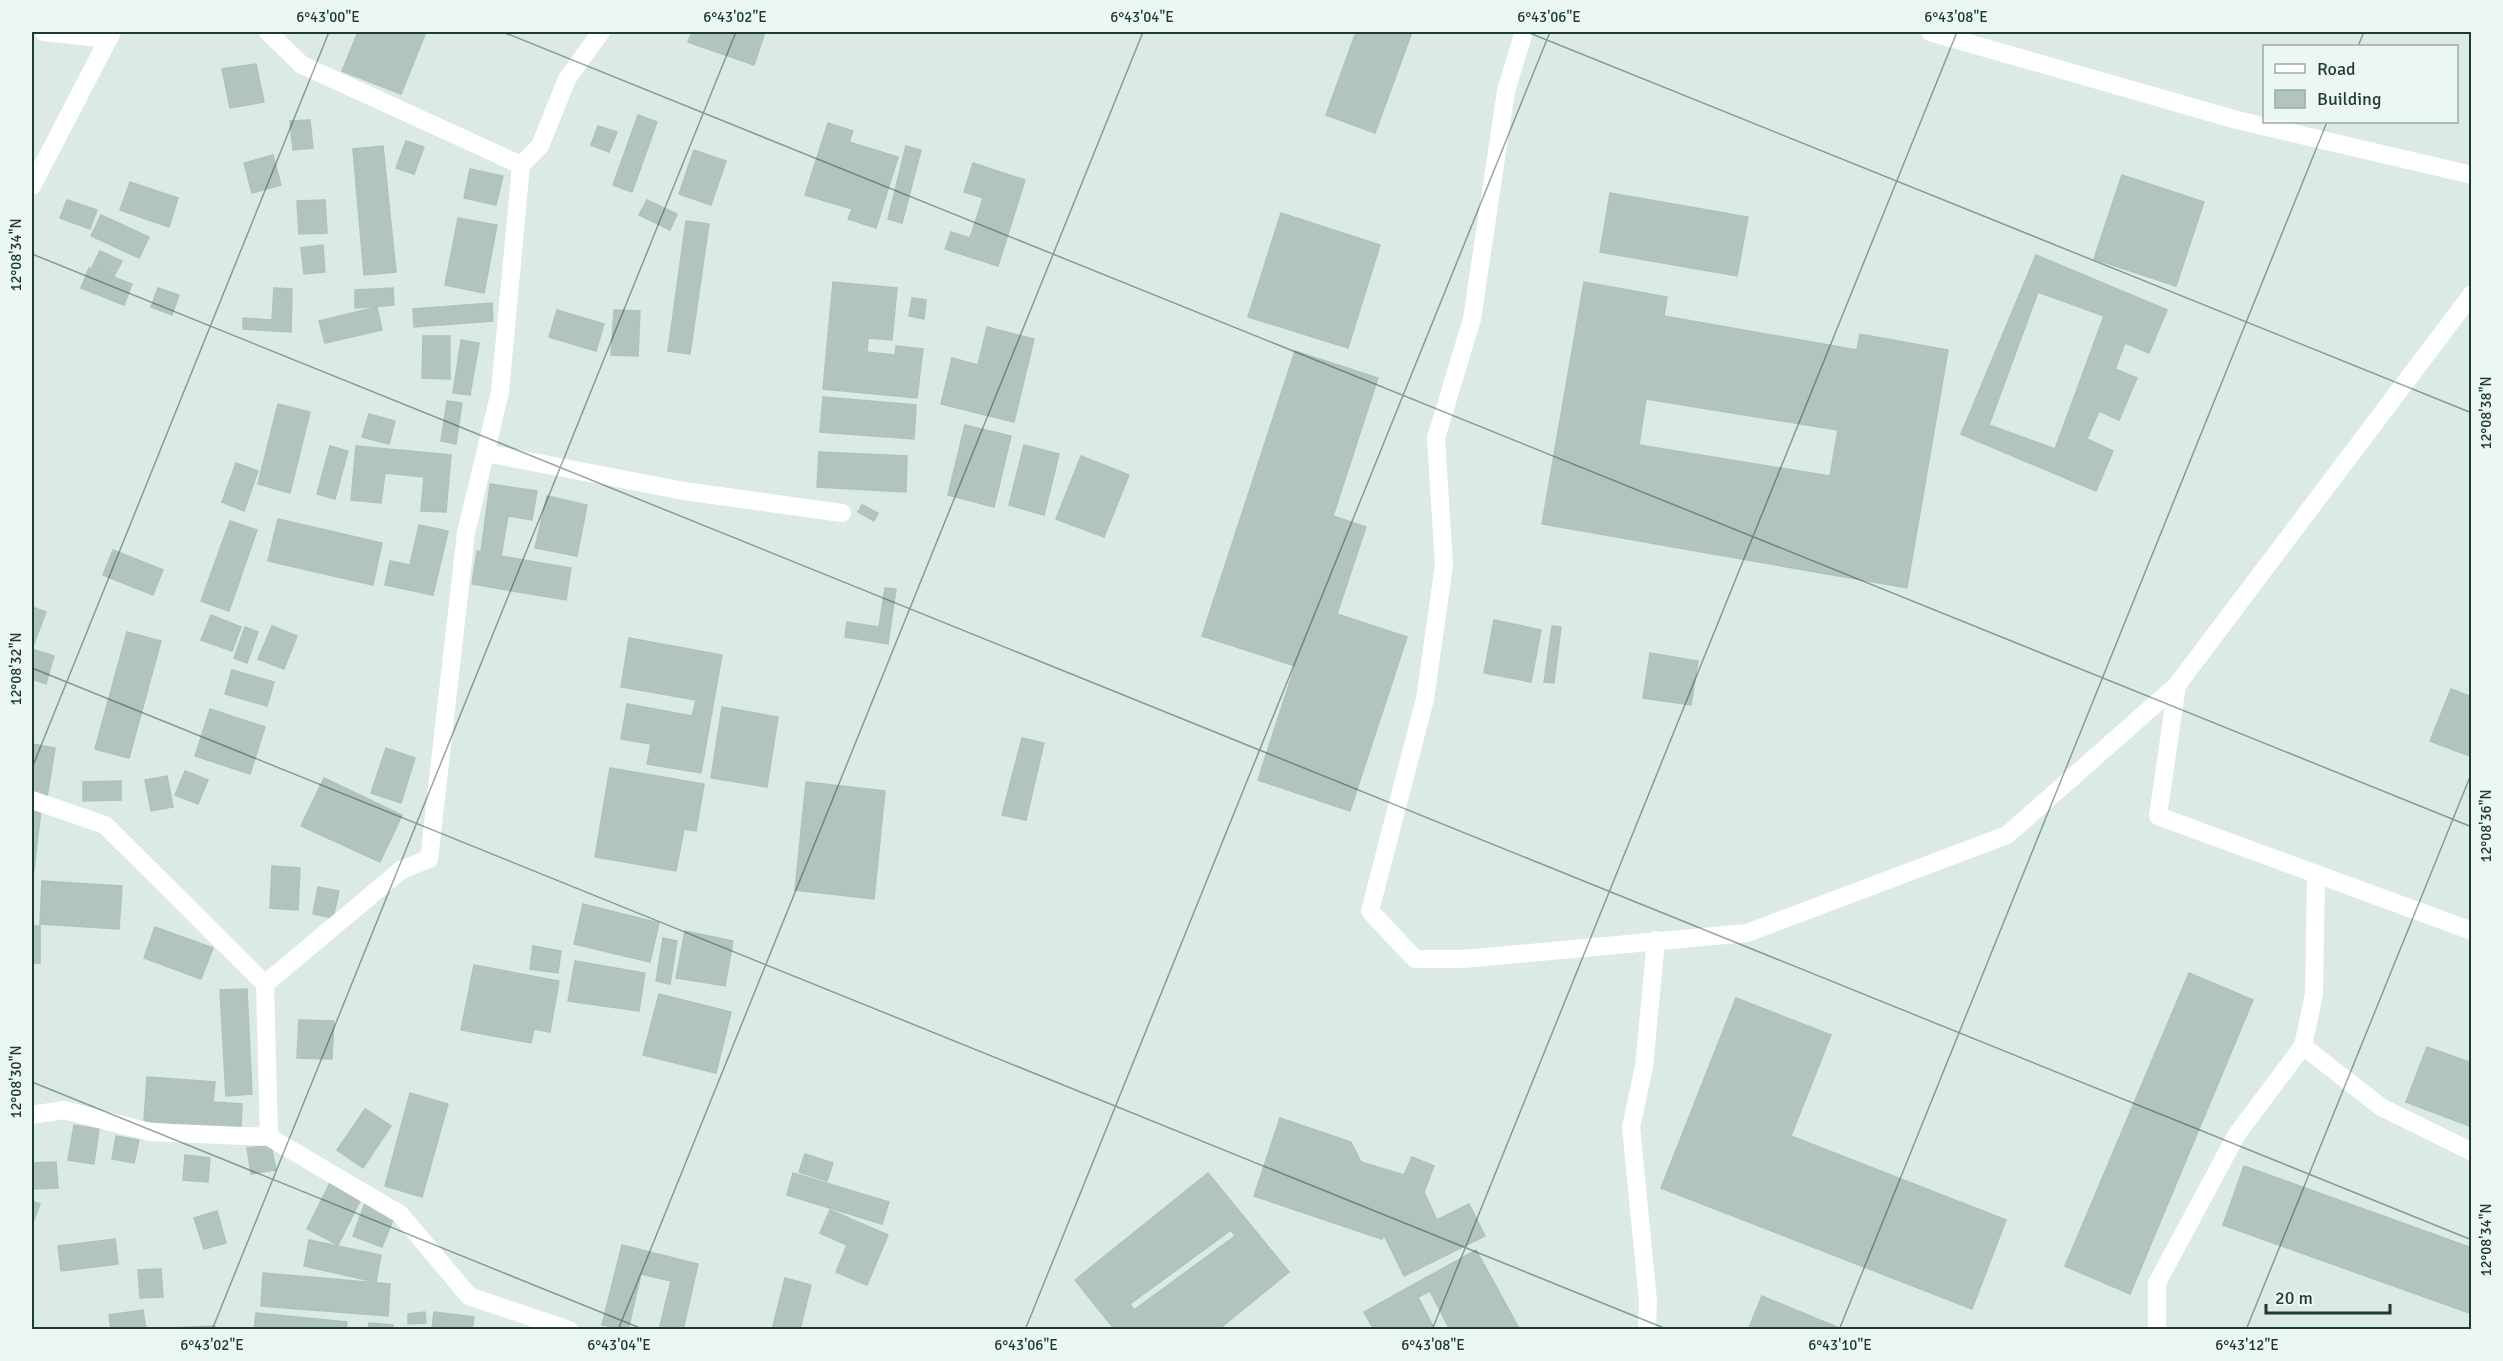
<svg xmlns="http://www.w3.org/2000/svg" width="2503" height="1361" font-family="Signika,sans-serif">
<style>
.building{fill:#b1c5bd;stroke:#aec4bb;stroke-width:1.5;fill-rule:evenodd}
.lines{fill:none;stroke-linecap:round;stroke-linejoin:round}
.minor{stroke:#fff;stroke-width:18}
.ticks{fill:none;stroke:#1c3b33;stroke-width:1.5;stroke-opacity:0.45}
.neatline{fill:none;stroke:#1c3b33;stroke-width:2}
.ticks-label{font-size:15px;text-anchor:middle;fill:#1c3b33}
</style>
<rect width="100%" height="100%" fill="#dceae4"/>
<g class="building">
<path d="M358,32H426L401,94L342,71Z"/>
<path d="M692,32H765L754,65L688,42Z"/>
<path d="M1356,32H1412L1375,133L1326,115Z"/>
<path d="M256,64L264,102L230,108L222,69Z"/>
<path d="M638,115L657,122L632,192L613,185Z"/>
<path d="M310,120L313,148L293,150L290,121Z"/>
<path d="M828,123L853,131L849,142L898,157L876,228L848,219L852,209L805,195Z"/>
<path d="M598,126L617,132L609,152L591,145Z"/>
<path d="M406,141L424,147L414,174L396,168Z"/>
<path d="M383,146L396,272L364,275L353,149Z"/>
<path d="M906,146L921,150L902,223L888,219Z"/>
<path d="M694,150L726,161L711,205L679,194Z"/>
<path d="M273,155L281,185L252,193L244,163Z"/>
<path d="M973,163L1025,180L998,266L945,249L951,232L970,238L983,198L964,192Z"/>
<path d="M470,169L503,176L496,205L464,198Z"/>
<path d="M2122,175L2204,202L2176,286L2094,259Z"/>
<path d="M130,182L178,198L169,227L120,210Z"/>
<path d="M1610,193L1748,217L1737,276L1600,252Z"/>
<path d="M67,200L97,210L90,229L60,218Z"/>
<path d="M325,200L327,233L299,234L297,201Z"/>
<path d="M647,200L677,214L670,230L639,215Z"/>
<path d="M1281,213L1380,245L1348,348L1248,317Z"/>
<path d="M101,215L149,237L139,258L91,236Z"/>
<path d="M458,218L497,225L484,293L445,285Z"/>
<path d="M686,221L709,224L690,354L668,351Z"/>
<path d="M323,245L325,272L304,274L301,248Z"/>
<path d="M100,251L122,261L113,278L92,267Z"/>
<path d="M2036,255L2167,310L2149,353L2125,343L2115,369L2137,378L2119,420L2099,411L2087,439L2113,451L2096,491L1961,434ZM2038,292L2104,316L2055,449L1989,425Z"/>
<path d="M89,268L132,284L124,305L81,288Z"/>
<path d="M833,282L897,288L892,340L868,338L867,352L895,355L896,346L923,349L917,398L823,389Z"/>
<path d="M1584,282L1667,297L1664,316L1857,350L1860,334L1948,350L1907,588L1542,524ZM1646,399L1838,430L1830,476L1639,445Z"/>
<path d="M158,288L179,295L172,315L151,307Z"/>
<path d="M274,288L292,289L291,332L243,329V318L272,320Z"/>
<path d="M393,288L394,305L355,308V290Z"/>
<path d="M912,298L926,300L924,319L909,316Z"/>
<path d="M492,303L493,321L414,327L413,309Z"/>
<path d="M377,307L382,330L325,343L319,321Z"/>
<path d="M557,310L604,324L596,351L549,337Z"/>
<path d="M614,310L640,311L638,356L611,355Z"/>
<path d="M987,327L1034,339L1014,422L941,404L952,358L978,365Z"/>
<path d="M423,336H450V379L422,378Z"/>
<path d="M461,340L479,343L470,395L453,393Z"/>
<path d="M1295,351L1378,378L1333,516L1366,527L1337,614L1407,637L1350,811L1258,780L1295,666L1202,636Z"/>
<path d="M823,397L916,405L914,439L820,432Z"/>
<path d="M447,401L462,403L456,444L441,441Z"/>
<path d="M278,404L310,412L290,493L258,484Z"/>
<path d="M369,414L395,421L389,444L362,437Z"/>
<path d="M965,425L1011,436L994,507L948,495Z"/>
<path d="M1024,445L1059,454L1044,515L1009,505Z"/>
<path d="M330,446L348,451L335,499L317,494Z"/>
<path d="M356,446L451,455L446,512L421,511L424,477L385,473L381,503L351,500Z"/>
<path d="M819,452L907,456L906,492L817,487Z"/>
<path d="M1081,456L1129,475L1104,537L1056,519Z"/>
<path d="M236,463L258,471L244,511L222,502Z"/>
<path d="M490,484L537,491L532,520L508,516L501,556L571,568L566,600L472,584L477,551L481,552Z"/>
<path d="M547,496L587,505L577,556L535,548Z"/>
<path d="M862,505L878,513L874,521L858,512Z"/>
<path d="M278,519L382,543L373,585L268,561Z"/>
<path d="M230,521L257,530L229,611L201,601Z"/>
<path d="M419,525L448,531L433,595L385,585L390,561L410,565Z"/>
<path d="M113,550L163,570L153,595L103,575Z"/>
<path d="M885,588L896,589L888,644L845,637L847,622L879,627Z"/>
<path d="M32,607L46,612L32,649Z"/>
<path d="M211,615L241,627L232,651L201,640Z"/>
<path d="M1494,620L1541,630L1531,682L1484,673Z"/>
<path d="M272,626L297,636L284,669L258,659Z"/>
<path d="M1552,626L1561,627L1554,683L1544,682Z"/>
<path d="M245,627L258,632L247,663L234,658Z"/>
<path d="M127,632L161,641L129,758L95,749Z"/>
<path d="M629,638L722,655L701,773L647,764L651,744L621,739L627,704L692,716L696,700L621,687Z"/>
<path d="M32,649L54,656L46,684L32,679Z"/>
<path d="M1650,653L1698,661L1691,705L1643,698Z"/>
<path d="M232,670L274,682L267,706L225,694Z"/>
<path d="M2451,689L2472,697V757L2430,741Z"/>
<path d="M722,707L778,717L767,787L711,778Z"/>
<path d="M210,709L265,727L250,774L195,756Z"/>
<path d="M1022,738L1044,743L1026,820L1002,815Z"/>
<path d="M32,744L55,748L47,797L32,794Z"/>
<path d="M386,748L415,758L401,803L371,793Z"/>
<path d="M610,768L704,784L696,831L684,829L676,871L595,857Z"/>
<path d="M185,771L208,780L198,804L175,795Z"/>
<path d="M167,776L173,807L151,811L145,780Z"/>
<path d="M324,778L402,815L380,862L301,826Z"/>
<path d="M121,781V800L83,801V782Z"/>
<path d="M806,782L885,791L874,899L795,890Z"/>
<path d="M32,809L41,810L32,887Z"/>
<path d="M272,866L300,868L298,910L270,908Z"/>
<path d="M42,881L122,886L119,929L40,924Z"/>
<path d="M318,887L339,891L333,918L313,914Z"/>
<path d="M583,904L659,923L650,962L574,944Z"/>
<rect x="32" y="926" width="8" height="37"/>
<path d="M155,927L213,948L201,979L144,958Z"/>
<path d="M685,931L733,941L725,986L676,978Z"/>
<path d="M663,938L677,941L670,984L656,981Z"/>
<path d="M533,946L561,951L558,973L530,969Z"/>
<path d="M575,961L645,973L639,1011L568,1001Z"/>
<path d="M474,965L559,981L550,1032L534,1029L531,1043L461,1030Z"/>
<path d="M2189,973L2253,1000L2130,1294L2065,1266Z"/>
<path d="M247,989L252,1094L226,1096L220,990Z"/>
<path d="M659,994L731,1012L716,1073L643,1055Z"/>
<path d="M1736,998L1831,1035L1791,1136L2006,1220L1972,1309L1661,1188Z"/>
<path d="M299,1020L334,1021L332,1059L297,1058Z"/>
<path d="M2427,1047L2472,1063V1127L2406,1102Z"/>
<path d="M147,1077L215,1082L213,1102L242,1104L241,1129L144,1121Z"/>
<path d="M410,1093L448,1104L422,1197L385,1186Z"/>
<path d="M365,1109L391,1126L363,1168L337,1150Z"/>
<path d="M1280,1118L1351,1142L1361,1162L1404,1175L1412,1157L1434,1166L1424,1192L1437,1220L1469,1204L1485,1236L1404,1276L1384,1235L1382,1239L1254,1196Z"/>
<path d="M74,1125L99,1129L94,1164L68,1160Z"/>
<path d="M116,1136L139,1140L134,1163L112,1159Z"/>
<path d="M271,1145L276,1170L251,1174L247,1148Z"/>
<path d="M805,1154L833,1163L827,1181L799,1172Z"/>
<path d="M185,1155L210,1158L208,1182L183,1180Z"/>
<path d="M56,1162L58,1188L32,1189V1163Z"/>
<path d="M2244,1166L2472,1248V1314L2223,1225Z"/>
<path d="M793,1173L889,1202L882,1224L787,1195Z"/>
<path d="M1208,1173L1289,1272L1218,1330H1115L1075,1280ZM1231,1230L1235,1236L1134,1310L1130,1304Z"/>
<path d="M330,1183L361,1199L338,1245L307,1229Z"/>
<path d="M32,1201L40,1204L32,1225Z"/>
<path d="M365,1203L395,1215L382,1247L353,1236Z"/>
<path d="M830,1210L888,1235L867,1285L836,1272L847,1245L820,1233Z"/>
<path d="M217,1211L226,1243L204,1249L194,1218Z"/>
<path d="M115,1239L118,1264L61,1271L58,1246Z"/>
<path d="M309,1240L381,1255L376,1282L304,1266Z"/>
<path d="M622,1245L698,1264L683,1330H659L671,1281L641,1274L628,1330L602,1325Z"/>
<path d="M1476,1250L1520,1330H1450L1430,1291L1418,1297L1435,1330H1374L1364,1312Z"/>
<path d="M161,1269L163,1297L140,1298L138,1270Z"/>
<path d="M263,1273L390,1284L388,1316L261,1306Z"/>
<path d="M785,1278L811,1285L800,1330H772Z"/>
<path d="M1762,1296L1844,1330H1748Z"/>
<path d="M143,1310L146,1330H111L109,1315Z"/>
<path d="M425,1312L426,1323L408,1324V1314Z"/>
<path d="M434,1312L474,1317L472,1330L432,1329Z"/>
<path d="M256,1313L347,1322L346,1330H254Z"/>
<path d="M369,1323L393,1325V1330H368Z"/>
<path d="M215,1326V1330H166V1328Z"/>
</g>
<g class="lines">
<g class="minor">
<path d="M44,32L108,39"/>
<path d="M268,32L302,65L521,165"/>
<path d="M1524,32L1506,91L1472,319L1436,438L1444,565L1425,699L1370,911L1415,959H1463L1747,933L2007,835L2177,685"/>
<path d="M1930,32L2237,120L2472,175"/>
<path d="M32,186L112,32"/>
<path d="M2472,294L2177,685L2158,816L2472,931"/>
<path d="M486,453L684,491L842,513"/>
<path d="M32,800L105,825L265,984"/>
<path d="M2303,1046L2381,1107L2472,1152"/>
<path d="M32,1115L64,1110L150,1132L269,1137L400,1214L469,1296L569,1330"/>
<path d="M269,1137L265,984L401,870L429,859L466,533L500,392L521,165L540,146L567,79L601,32"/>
<path d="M1647,1330L1648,1301L1631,1127L1644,1067L1656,940"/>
<path d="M2157,1330V1283L2237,1134L2303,1046L2314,994L2316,874"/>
</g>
</g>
<path class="ticks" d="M503,32L2472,827M1527,32L2472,413M2358,46L2364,32M32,254L2472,1240M32,668L1669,1330M32,768L329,32M32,1082L645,1330M212,1330L736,32M618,1330L1143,32M1025,1330L1550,32M1432,1330L1957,32M1839,1330L2327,122M2246,1330L2472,772"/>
<rect width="2503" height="1361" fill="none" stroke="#ecf7f2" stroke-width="66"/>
<rect x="2263" y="45" width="195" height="78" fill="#ecf7f2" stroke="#99aca6" stroke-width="1.5"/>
<rect x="2275" y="64" width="30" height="9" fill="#ffffff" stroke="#99aca6" stroke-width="1.5"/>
<text x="2317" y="75" font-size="18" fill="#1c3b33">Road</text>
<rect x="2275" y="90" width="30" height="18" fill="#b1c5bd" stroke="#99aca6" stroke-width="1.5"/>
<text x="2317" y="105" font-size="18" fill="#1c3b33">Building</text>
<path d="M2266 1304v9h124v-9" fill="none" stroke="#1c3b33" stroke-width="3"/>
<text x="2275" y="1304" font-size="18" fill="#1c3b33" stroke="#ecf7f2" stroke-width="4.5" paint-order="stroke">20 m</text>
<rect x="33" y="33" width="2437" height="1295" class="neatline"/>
<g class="ticks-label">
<text x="328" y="22">6°43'00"E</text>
<text x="735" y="22">6°43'02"E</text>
<text x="1142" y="22">6°43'04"E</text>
<text x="1549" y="22">6°43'06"E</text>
<text x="1956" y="22">6°43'08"E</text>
<text transform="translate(16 255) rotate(-90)" y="5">12°08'34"N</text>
<text transform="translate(2486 413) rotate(-90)" y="5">12°08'38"N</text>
<text transform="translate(16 669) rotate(-90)" y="5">12°08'32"N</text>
<text transform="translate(2486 826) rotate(-90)" y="5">12°08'36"N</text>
<text transform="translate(16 1082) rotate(-90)" y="5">12°08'30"N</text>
<text transform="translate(2486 1240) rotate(-90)" y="5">12°08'34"N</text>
<text x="212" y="1350">6°43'02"E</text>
<text x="619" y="1350">6°43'04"E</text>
<text x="1026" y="1350">6°43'06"E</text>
<text x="1433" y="1350">6°43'08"E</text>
<text x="1840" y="1350">6°43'10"E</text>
<text x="2247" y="1350">6°43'12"E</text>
</g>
</svg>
